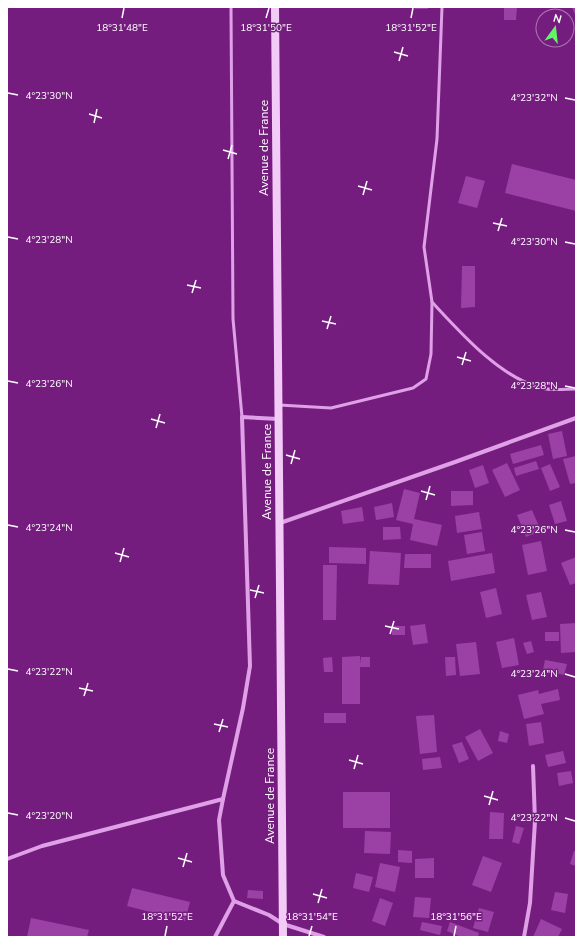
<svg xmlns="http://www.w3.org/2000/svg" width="583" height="944" font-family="'Nunito Sans',sans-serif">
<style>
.building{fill:#9b41a6}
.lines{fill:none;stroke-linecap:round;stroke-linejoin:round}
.lane{stroke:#e0a0e8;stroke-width:3}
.street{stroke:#e0a0e8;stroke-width:4}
.secondary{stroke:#f2cbf6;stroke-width:8}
.ticks{fill:none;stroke:#fff;stroke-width:1.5}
.labels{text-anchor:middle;stroke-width:3;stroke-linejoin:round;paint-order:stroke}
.street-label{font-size:12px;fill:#fff;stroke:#751d7f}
.ticks-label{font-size:10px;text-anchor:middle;fill:#fff;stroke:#751d7f;stroke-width:3;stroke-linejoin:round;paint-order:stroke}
</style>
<rect width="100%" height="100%" fill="#751d7f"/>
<g class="building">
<rect x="415" y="7" width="13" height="2"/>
<path d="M504,7H517L516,20H504Z"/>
<path d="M572,7H576V18Z"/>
<path d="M512,164L576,180V211L505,193Z"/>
<path d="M466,176L485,181L477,208L458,203Z"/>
<path d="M462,266H475V307L461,308Z"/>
<path d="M562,431L567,456L553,459L548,434Z"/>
<path d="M541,445L544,455L513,464L510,454Z"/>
<path d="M576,456V483L570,484L563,459Z"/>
<path d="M536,461L539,469L516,476L514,468Z"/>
<path d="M507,463L520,490L505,497L492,470Z"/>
<path d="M550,464L560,487L550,491L541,468Z"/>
<path d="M483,465L489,483L475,488L469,470Z"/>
<path d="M404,489L420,493L414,519L442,525L437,546L410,540L413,524L396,520Z"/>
<path d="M451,491H473V505L451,506Z"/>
<path d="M561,501L567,521L555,524L549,505Z"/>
<path d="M392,503L394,517L376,520L374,507Z"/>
<path d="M362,507L364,521L343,524L341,511Z"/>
<path d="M532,510L541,531L526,537L517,515Z"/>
<path d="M479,512L482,529L457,533L455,516Z"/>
<path d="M383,527H400L401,539L383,540Z"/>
<path d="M482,532L485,551L467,554L464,535Z"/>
<path d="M541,541L547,571L528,575L522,545Z"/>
<path d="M329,547L366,548V564L329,563Z"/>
<path d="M370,551L401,553L399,585L368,584Z"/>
<path d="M492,553L495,573L451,581L448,561Z"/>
<path d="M405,554H431V568H404Z"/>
<path d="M576,557V583L570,585L561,563Z"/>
<path d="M323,565H337L336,620H323Z"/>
<path d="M496,588L502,614L486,618L480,592Z"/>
<path d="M541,592L547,617L532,620L526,595Z"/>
<path d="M576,623V652L561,653L560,624Z"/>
<path d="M425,624L428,643L413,645L410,626Z"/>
<rect x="392" y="626" width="13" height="9"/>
<rect x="545" y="632" width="14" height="9"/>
<path d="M514,638L519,665L502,668L496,642Z"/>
<path d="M531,641L534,652L527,654L523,643Z"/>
<path d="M476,642L480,674L460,676L456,644Z"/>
<path d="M360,656V664L361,657H370V667H360V704H342V657Z"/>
<path d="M332,657L333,672H324L323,658Z"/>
<path d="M445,657H455L456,675L446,676Z"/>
<path d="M545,660L567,664L564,675L543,670Z"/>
<path d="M558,689L560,700L541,704L544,714L524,719L518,695L538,690L539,694Z"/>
<rect x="324" y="713" width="22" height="10"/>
<path d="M434,715L437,752L420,754L416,716Z"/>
<path d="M541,722L544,743L529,746L526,724Z"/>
<path d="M480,729L493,753L478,761L465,737Z"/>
<path d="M500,731L509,734L507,743L498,741Z"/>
<path d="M462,742L469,759L459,763L452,745Z"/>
<path d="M563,751L566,763L548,767L545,755Z"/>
<path d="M440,757L442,768L423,770L422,759Z"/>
<path d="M571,771L573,783L559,786L557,773Z"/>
<rect x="343" y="792" width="47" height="36"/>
<path d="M490,812L504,813L503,839H489Z"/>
<path d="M516,826L524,828L519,844L512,842Z"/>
<path d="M365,831L391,832L390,854L364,853Z"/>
<path d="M398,850L412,851V863L398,862Z"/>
<path d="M574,851H576V866L570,864Z"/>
<path d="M483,856L502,863L491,892L472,885Z"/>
<path d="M434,858V878H415V859Z"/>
<path d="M380,863L400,867L395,892L375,887Z"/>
<path d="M356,873L373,877L369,892L353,888Z"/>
<path d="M132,888L190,902L185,921L127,906Z"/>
<path d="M248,890L263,891V899L247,898Z"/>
<path d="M555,892L568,894L565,913L551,910Z"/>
<path d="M415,897L431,898L429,918L413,917Z"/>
<path d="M380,898L393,903L385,926L372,921Z"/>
<path d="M479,908L494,912L488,932L473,928Z"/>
<path d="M31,918L89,930L87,937H27Z"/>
<path d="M541,919L562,929L558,937H533Z"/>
<path d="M422,922L442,926L440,935L420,930Z"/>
<path d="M450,922L479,933L478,937H461L447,931Z"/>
</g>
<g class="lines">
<g class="lane">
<path d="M231,7L233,319L242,417"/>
<path d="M432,302C460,332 500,378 542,388C552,391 565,389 576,389"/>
<path d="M279,405L331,408L413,388L426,379L431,354L432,302L424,247L437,139L442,7"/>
</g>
<g class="street">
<path d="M280,523L455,462L576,418"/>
<path d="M223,799L219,820L223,875L234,901L269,915L283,924L324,937"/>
<path d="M7,859L42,846L223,799L243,708L250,666L242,417L279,419"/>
<path d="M215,937L234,901"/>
<path d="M524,937L530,903L535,821L533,766"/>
</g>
<path class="secondary" d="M275,7L283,937"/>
</g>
<path class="ticks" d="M122,18L124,8M266,18L269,8M411,18L413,8M394,52L408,56M399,61L403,47M8,93L18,95M565,98L575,100M89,114L102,118M94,123L97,109M223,150L237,154M228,159L232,145M358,186L372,190M363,195L367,181M493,223L507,226M498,231L502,218M8,237L18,239M565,242L575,244M187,285L201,288M192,293L196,280M322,321L336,324M327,329L331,316M457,357L471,361M462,365L466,352M8,381L18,383M565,386L575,388M151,419L165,423M156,428L160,414M286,455L300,459M291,464L295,450M421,491L435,495M426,500L430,486M8,525L18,527M565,530L575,532M115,553L129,557M120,562L124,548M250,590L264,593M255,598L259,585M385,626L399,629M390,634L394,621M8,669L18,671M565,674L575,677M79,688L93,691M84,696L88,683M214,724L228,727M219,732L223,719M349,760L363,764M354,769L358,755M484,796L498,800M489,805L493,791M8,813L18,815M565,818L575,821M178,858L192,862M183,867L187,853M313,894L327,898M318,903L322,889M165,936L167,926M309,936L312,926M454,936L456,926"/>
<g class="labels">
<g class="street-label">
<text transform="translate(264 148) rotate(-90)" y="4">Avenue de France</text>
<text transform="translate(267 472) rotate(-90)" y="4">Avenue de France</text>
<text transform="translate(270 796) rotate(-90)" y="4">Avenue de France</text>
</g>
</g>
<g class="ticks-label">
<text x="122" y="31">18°31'48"E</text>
<text x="266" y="31">18°31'50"E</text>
<text x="411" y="31">18°31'52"E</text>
<text x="49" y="99">4°23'30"N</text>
<text x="534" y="101">4°23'32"N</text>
<text x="49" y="243">4°23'28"N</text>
<text x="534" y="245">4°23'30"N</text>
<text x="49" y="387">4°23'26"N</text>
<text x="534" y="389">4°23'28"N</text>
<text x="49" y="531">4°23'24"N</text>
<text x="534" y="533">4°23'26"N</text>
<text x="49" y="675">4°23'22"N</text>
<text x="534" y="677">4°23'24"N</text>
<text x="49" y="819">4°23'20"N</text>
<text x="534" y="821">4°23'22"N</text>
<text x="167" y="920">18°31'52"E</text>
<text x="312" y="920">18°31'54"E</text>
<text x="456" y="920">18°31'56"E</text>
</g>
<rect width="583" height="944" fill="none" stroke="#ffffff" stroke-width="16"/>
<g transform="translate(555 28) rotate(15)"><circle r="19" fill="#751d7f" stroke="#ac77b2"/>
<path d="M0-3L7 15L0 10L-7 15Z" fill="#5ff866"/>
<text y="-6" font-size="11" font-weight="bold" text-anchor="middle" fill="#ffffff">N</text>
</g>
</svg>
